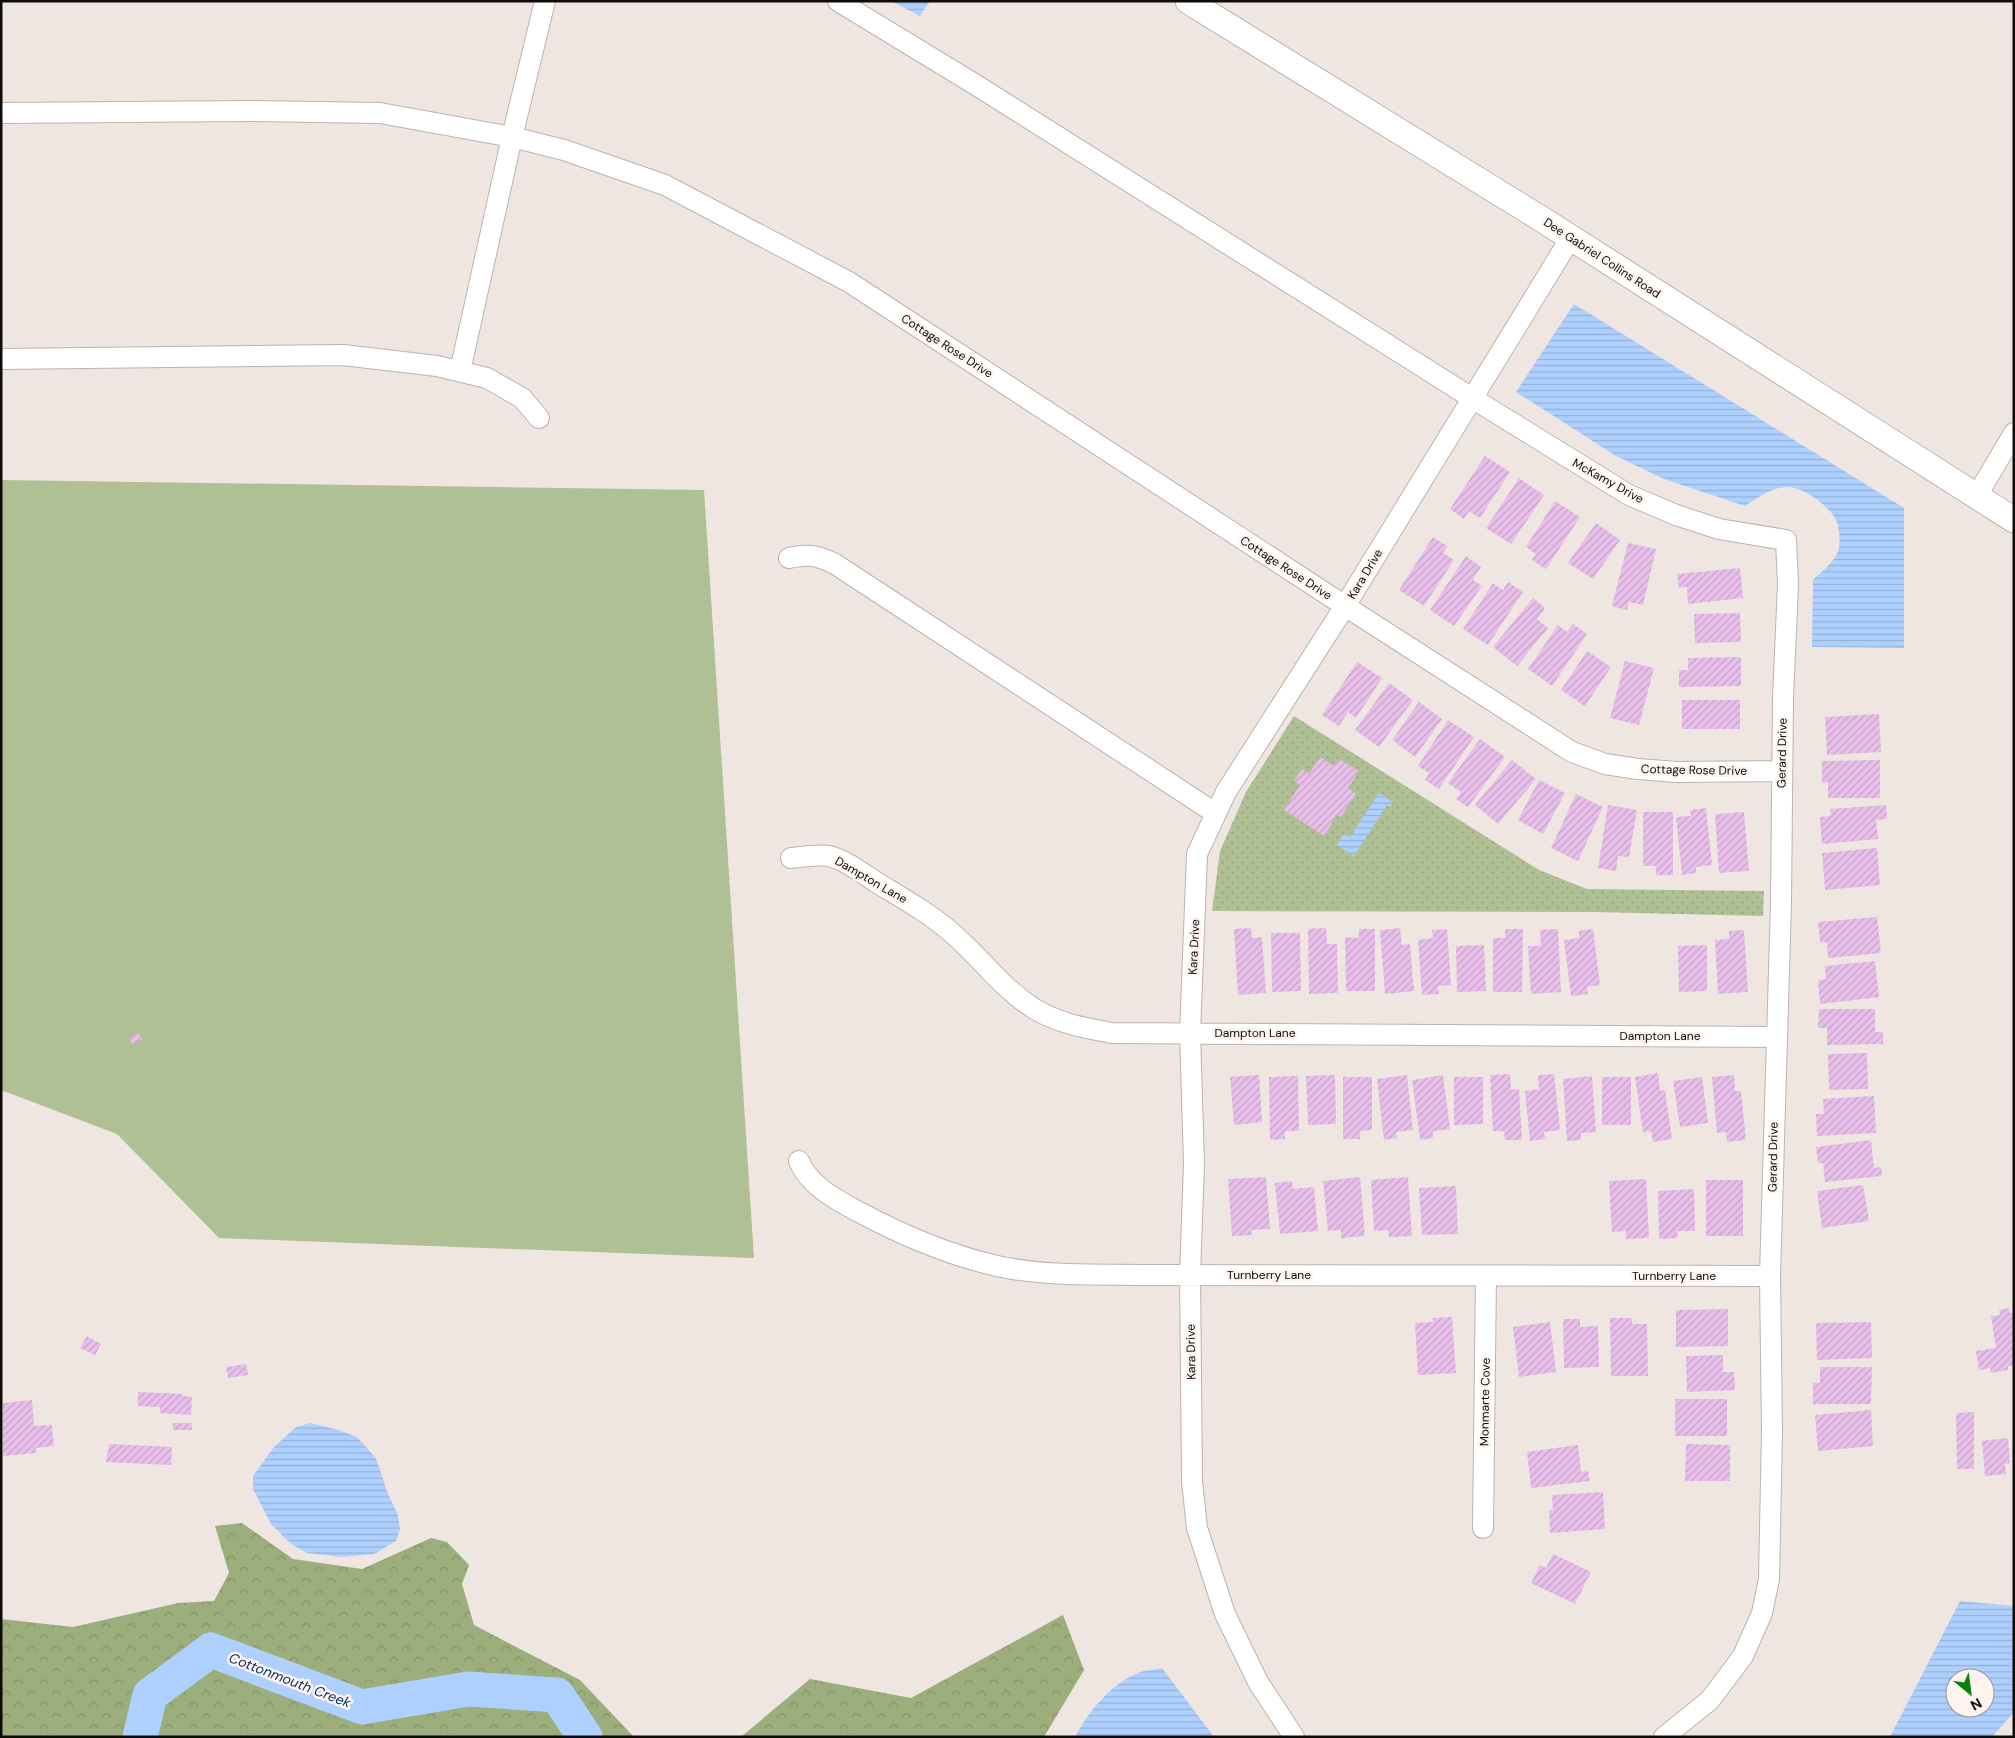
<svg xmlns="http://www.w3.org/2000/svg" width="2015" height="1738" viewBox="0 0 2015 1738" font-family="'DM Sans',sans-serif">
	<defs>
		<pattern id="forest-crowns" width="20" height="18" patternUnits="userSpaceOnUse" patternTransform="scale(1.25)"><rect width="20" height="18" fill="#9bae7b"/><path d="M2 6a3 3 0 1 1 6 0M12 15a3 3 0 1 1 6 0" fill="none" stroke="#849469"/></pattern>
		<pattern id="park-dots" width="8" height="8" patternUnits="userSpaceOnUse" patternTransform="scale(1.25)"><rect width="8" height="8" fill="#afc094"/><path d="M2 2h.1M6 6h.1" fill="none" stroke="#95a47e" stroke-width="1.8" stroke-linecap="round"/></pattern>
		<pattern id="water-rules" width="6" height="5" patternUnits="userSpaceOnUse" patternTransform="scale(1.25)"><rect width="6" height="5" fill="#aed0fe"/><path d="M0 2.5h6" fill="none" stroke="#94b1d8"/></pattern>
		<pattern id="building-hatch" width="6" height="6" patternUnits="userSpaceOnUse" patternTransform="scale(1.25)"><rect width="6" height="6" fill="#e8bfea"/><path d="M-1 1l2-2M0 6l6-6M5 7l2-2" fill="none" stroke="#c6a3c7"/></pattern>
	</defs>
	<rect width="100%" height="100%" fill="#efe6e2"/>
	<!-- grass -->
	<path fill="#afc094" d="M1,480L704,490L754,1258L219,1238L117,1134L1,1090Z"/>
	<!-- forest -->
	<path fill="url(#forest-crowns)" d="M242,1523L293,1559L362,1569L431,1538L447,1542L469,1565L462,1584L474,1625L580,1680L634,1737H1V1619L73,1627L178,1603L214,1601L229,1573L215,1526Z
		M1063,1615L1084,1670L1044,1737H741L810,1679L911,1698Z"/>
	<!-- park -->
	<path fill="url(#park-dots)" d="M1294,716L1539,870L1587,889L1764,891L1763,916L1594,912L1212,911L1220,851L1246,792Z"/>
	<!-- water -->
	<path fill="url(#water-rules)" fill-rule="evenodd" d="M891,1H930L920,16Z
		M1574,304L1904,508V648L1812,647L1813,580C1820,573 1833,563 1837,554C1841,545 1840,530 1836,520C1829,506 1806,489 1790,487C1773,486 1759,497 1745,506L1664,479L1616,456L1516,392Z
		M1379,793L1393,802L1390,807L1387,805L1354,856L1337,845L1344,834L1350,837Z
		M310,1423L339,1430L357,1437L376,1458L388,1494L398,1515L400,1529L396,1541L374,1554L342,1557L307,1553L291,1544L271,1524L253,1489V1476L274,1447L296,1427Z
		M1960,1601L2014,1606V1712L1992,1737H1890ZM1955,1678H1985V1708H1955Z
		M1162,1668L1214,1737H1075C1088,1712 1112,1683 1138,1673C1145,1670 1154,1670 1162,1668Z"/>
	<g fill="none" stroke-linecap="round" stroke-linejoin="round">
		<!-- river -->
		<path stroke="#aed0fe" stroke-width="35" d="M140,1737L150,1695L211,1650L362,1707L468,1689L557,1695L585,1737"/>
	</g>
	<!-- building -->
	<path fill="url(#building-hatch)" d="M1485,456L1510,472L1480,518L1469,511L1464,519L1450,509Z
		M1519,478L1544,495L1511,544L1486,528Z
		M1555,501L1580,517L1546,569L1532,560L1536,554L1526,547Z
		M1596,523L1620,540L1593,579L1568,563Z
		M1433,537L1447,546L1443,553L1454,560L1424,606L1399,590Z
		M1628,543L1656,549L1643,605L1629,602L1627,610L1612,606Z
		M1466,556L1481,567L1473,580L1482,586L1454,626L1430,610Z
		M1740,568L1743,598L1688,604L1687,587L1679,588L1677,574Z
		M1508,582L1523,592L1488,645L1463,629L1493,583L1503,590Z
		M1533,598L1545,608L1537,619L1548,628L1517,666L1493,647Z
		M1740,613L1741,642L1695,643L1694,614Z
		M1573,624L1587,634L1552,686L1528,669L1558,625L1567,632Z
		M1587,651L1611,667L1585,706L1561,690Z
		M1741,657V686L1679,687V670H1688V658Z
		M1625,661L1654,668L1639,725L1610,718Z
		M1357,662L1382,678L1356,718L1348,712L1339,726L1322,715Z
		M1389,683L1413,700L1379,747L1355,730Z
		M1682,700H1740V729H1682Z
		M1419,702L1442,719L1415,757L1392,740Z
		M1879,714L1881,752L1827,755L1825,717Z
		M1448,720L1474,737L1439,789L1425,780L1429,773L1418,766Z
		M1480,739L1505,757L1468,807L1456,799L1461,792L1448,783Z
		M1320,757L1334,766L1339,759L1359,771L1348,788L1356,794L1341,817L1337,815L1324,836L1284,810L1300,785L1294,781L1302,769L1309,774Z
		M1512,760L1536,779L1498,824L1475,805Z
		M1880,760V798H1828V782L1822,783V761Z
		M1539,780L1565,793L1543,834L1518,820Z
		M1576,794L1603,807L1578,861L1551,848Z
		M1608,805L1637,810L1629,857L1618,856L1616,871L1598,868Z
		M1886,805L1887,819L1876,820L1878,839L1822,844L1820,817L1831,816L1830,809Z
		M1706,808L1712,865L1696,867V873L1682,875L1676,817L1691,816L1690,810Z
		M1643,812H1673V875H1656V866H1643Z
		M1744,812L1749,871L1719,873L1715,814Z
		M1877,848L1880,885L1825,890L1822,853Z
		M1877,917L1881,953L1828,958L1827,942L1820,943L1818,922Z
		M1251,928L1252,938L1262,937L1266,993L1238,995L1234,929Z
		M1326,928L1327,944H1337L1338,993L1309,994L1308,929Z
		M1400,928L1402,945L1410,944L1414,991L1385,994L1380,930Z
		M1359,929H1375V991H1346L1345,937L1359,938Z
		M1447,929L1451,985L1438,986L1439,994L1422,995L1418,940L1433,938L1432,930Z
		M1505,929H1523L1522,992H1493V938H1505Z
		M1558,929L1561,992L1531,994L1528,946H1541L1540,930Z
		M1593,929L1600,985L1587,987L1588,994L1571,996L1564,940L1579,938V931Z
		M1744,930L1748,992L1718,994L1715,940L1729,939V931Z
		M1271,933H1300L1301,991L1272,992Z
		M1484,945L1486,991L1457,992L1456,946Z
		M1707,945V991L1679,992L1678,946Z
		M1875,961L1879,997L1820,1004L1818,980L1826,979L1825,966Z
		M1819,1009H1875V1032H1883V1044L1827,1045V1028H1818Z
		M139,1033L142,1039L132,1044L129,1038Z
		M1867,1053L1868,1089L1829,1090L1828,1054Z
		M1658,1073L1660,1091L1665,1090L1672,1139L1653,1142L1651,1131L1643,1132L1635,1077Z
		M1510,1074L1511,1090L1519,1089L1522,1140H1505L1504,1131H1493L1490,1075Z
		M1554,1074L1560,1130L1544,1132L1545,1139L1530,1141L1525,1091L1539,1089L1538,1075Z
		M1259,1075L1262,1122L1234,1125L1230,1077Z
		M1335,1075L1336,1124L1308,1125L1306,1076Z
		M1407,1075L1413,1130L1396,1132L1397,1138L1384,1140L1377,1079Z
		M1443,1075L1450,1129L1433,1131V1138L1420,1140L1412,1080Z
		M1734,1075L1735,1091H1741L1746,1140L1727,1142L1726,1132L1717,1133L1712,1077Z
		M1298,1076L1299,1131H1285V1139L1270,1140L1269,1077Z
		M1592,1076L1596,1132L1581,1133V1140L1567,1141L1563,1079Z
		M1343,1077H1372V1130L1360,1131V1139H1343Z
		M1454,1077H1483V1124L1454,1125Z
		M1602,1077H1631V1125H1602Z
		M1702,1077L1708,1123L1680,1127L1673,1081Z
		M1874,1096L1876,1133L1817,1136L1816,1114H1824L1823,1099Z
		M1871,1140L1874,1168L1881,1167L1882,1176L1825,1182L1823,1163H1818L1816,1147Z
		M1266,1177L1270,1229L1251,1230L1252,1235L1232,1236L1228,1179Z
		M1360,1177L1365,1236L1341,1238V1230L1328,1231L1323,1181Z
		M1408,1177L1412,1236L1389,1237L1388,1230L1374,1231L1371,1180Z
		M1646,1179L1649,1238L1626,1239V1231L1612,1232L1609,1181Z
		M1706,1180H1743V1236H1706Z
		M1292,1181L1293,1189L1314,1187L1318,1231L1280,1234L1275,1183Z
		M1863,1185L1869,1221L1822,1228L1817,1191Z
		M1456,1186L1458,1234L1422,1235L1419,1188Z
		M1694,1189L1695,1231H1677L1678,1238L1659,1239L1658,1191Z
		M2009,1308L2010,1313L2014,1312V1365L2008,1366V1370L1991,1373L1990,1368L1979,1370L1976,1351L1996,1348L1991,1316L2000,1315L1999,1310Z
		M1728,1309V1346L1676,1347V1310Z
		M1452,1317L1456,1373L1418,1375L1415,1323L1433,1322V1318Z
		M1610,1318H1632V1324H1647L1648,1376H1611Z
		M1563,1319H1580V1327L1598,1326L1599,1367L1564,1368Z
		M1550,1322L1556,1372L1519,1377L1513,1327Z
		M1871,1322L1872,1358L1817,1360L1816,1323Z
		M87,1336L101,1344L95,1355L80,1348Z
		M1723,1355V1372H1734L1735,1390L1687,1392L1686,1356Z
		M246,1364L248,1375L228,1378L226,1367Z
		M1820,1367H1872L1871,1404H1813V1383H1820Z
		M138,1392L183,1394L182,1396L192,1397L191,1415L160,1413V1407L138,1406Z
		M1675,1399H1727V1436H1675Z
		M32,1400L34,1426L52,1425L54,1446L36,1448V1453L3,1456V1403Z
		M1871,1410L1873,1446L1818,1451L1815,1415Z
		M1974,1412V1469H1957L1956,1413Z
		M173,1423H192V1430H173Z
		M2008,1438L2010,1463L2005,1464L2006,1474L1985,1476L1982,1441Z
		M109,1444L172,1447L171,1465L106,1462Z
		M1686,1444L1730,1445V1481H1685Z
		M1578,1445L1581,1472L1588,1471L1590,1481L1531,1488L1527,1452Z
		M1603,1492L1605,1529L1550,1533L1549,1510H1553L1552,1495Z
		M1553,1554L1591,1572L1575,1604L1531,1583L1540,1565L1546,1568Z"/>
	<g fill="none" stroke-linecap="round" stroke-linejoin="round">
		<defs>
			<path id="minor" d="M838,1L976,85L1472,398L1629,495L1676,515L1719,529L1786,540L1788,584L1783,698L1781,903L1770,1276L1772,1431L1769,1579L1762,1613L1743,1656L1710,1700L1664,1737
				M1,113L248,111L380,113L512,137L564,150L665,185L849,282L1345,606L1572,752L1605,764L1638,769L1677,772L1782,771
				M1,359L343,355L437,366L487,378L522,398L539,418
				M460,371L512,137L545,1
				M1976,497L2014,433
				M789,558C809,554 817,555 835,564L1215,813
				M791,858C803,857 818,854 829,856C846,860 862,873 876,882C902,898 929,913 952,933C980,957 1001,987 1033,1008C1057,1023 1084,1028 1112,1033L1776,1037
				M799,1161C809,1186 837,1200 859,1212C902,1235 949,1255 997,1266C1047,1277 1101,1274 1152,1275L1770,1276
				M1483,1528L1486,1276
				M1294,1737L1258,1682L1225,1614L1197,1528L1192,1481L1190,1275L1194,1164L1190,1033L1197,854L1226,792L1345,606L1570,239"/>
			<path id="tertiary" d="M1188,1L1543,220L2014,520"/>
		</defs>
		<!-- minor casing -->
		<use href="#minor" stroke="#bcb3b0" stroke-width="22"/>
		<!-- tertiary casing -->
		<use href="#tertiary" stroke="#bcb3b0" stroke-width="27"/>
		<!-- minor -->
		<use href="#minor" stroke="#fff" stroke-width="20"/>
		<!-- tertiary -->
		<use href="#tertiary" stroke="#fff" stroke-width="25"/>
	</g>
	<g text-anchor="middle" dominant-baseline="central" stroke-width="5" stroke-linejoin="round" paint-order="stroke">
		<!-- street labels -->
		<g font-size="12" fill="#0e0b0a" stroke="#fdf3ef">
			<text transform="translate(1602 258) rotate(33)">Dee Gabriel Collins Road</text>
			<text transform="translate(947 346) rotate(33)">Cottage Rose Drive</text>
			<text transform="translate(1608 481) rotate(29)">McKamy Drive</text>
			<text transform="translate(1286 568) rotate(33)">Cottage Rose Drive</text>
			<text transform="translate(1365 574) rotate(-59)">Kara Drive</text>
			<text transform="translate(1782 753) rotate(-89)">Gerard Drive</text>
			<text transform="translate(1694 770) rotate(1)">Cottage Rose Drive</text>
			<text transform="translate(871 880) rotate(30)">Dampton Lane</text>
			<text transform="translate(1194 947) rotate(-87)">Kara Drive</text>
			<text x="1255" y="1033">Dampton Lane</text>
			<text x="1660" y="1036">Dampton Lane</text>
			<text transform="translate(1773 1157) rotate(-89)">Gerard Drive</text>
			<text x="1269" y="1275">Turnberry Lane</text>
			<text x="1674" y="1276">Turnberry Lane</text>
			<text transform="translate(1191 1352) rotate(-91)">Kara Drive</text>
			<text transform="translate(1485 1402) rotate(-89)">Monmarte Cove</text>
		</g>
		<!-- water labels -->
		<g font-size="14" font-style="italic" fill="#053267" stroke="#fdf3ef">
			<text transform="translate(290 1680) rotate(21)">Cottonmouth Creek</text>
		</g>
	</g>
	<!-- border -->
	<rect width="2015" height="1738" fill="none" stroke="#0e0b0a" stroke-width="5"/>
	<!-- north arrow -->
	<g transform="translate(1970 1693) rotate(151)"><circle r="24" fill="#fdf3ef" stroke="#9d9693"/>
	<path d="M0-4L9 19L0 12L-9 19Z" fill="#00860b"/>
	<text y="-8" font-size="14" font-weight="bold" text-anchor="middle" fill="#0e0b0a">N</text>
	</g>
</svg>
